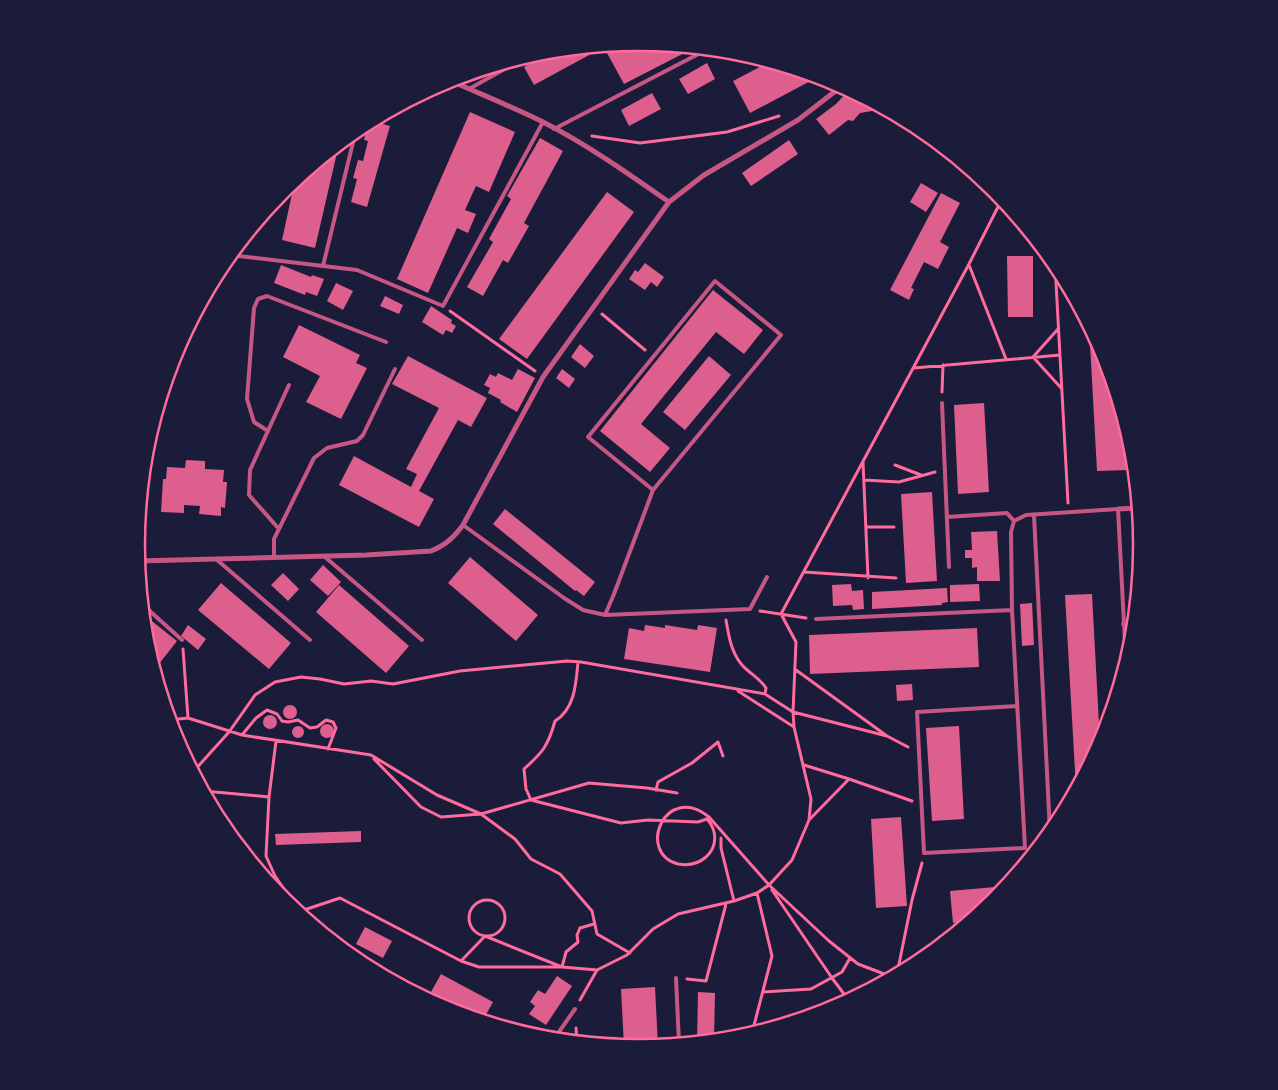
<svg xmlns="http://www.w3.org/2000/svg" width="1278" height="1090" viewBox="0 0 1278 1090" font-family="Roboto,sans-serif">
	<rect width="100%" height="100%" fill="#1b1b3a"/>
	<!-- building -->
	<path fill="#dd5f8e" d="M639,43L652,44L694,48L624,84L607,53L624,44Z
		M601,46L602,48L534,85L524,67L554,51Z
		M769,62L818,77L750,113L733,81Z
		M707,63L715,79L688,94L679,79Z
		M849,90L874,103L872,111L860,113L853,121L848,120L829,135L816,119L836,104Z
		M652,93L661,109L629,126L621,110Z
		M470,112L515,132L489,192L476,186L465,210L476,214L468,233L457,228L428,293L397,279Z
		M372,121L390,126L367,207L351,202L357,179L353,178L358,160L363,161L368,141L364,140L368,123Z
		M540,138L563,151L524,223L529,226L508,263L503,260L483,296L467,287L493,242L489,239L511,199L507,196Z
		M789,140L798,154L751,186L742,173Z
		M339,144L315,248L282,240L295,180Z
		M921,183L938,193L926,212L910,202Z
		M607,192L634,212L527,359L499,339Z
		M941,193L960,203L940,242L949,247L938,269L924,262L911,288L914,289L909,300L890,290Z
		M1007,256H1033V317H1008Z
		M645,263L664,277L657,287L651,282L645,290L629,279L635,270L638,272Z
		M281,265L311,277L312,275L324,279L317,296L306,292L305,295L274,283Z
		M336,283L353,291L343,310L327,301Z
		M713,290L763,330L744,354L716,332L641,424L670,448L650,472L600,431Z
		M385,296L403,305L399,314L380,306Z
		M431,306L452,320L451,323L456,326L452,333L446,330L443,335L422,322Z
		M299,325L360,355L356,363L367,368L341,419L306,402L320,376L283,357Z
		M1089,326L1103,353L1128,434L1130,470L1097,471Z
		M580,344L594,356L585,368L571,357Z
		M408,356L487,398L471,427L458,420L419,491L434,499L419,527L339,485L354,456L411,487L417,474L406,469L439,408L392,384Z
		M709,356L731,375L685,430L663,412Z
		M518,369L535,378L517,412L500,402L501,400L488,393L490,388L484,385L490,374L496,377L498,373L512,380Z
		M562,369L575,379L569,388L556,378Z
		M984,403L989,492L958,494L954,405Z
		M186,460L205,461V469L224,470L223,482H227L225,508L221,507V516L199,514L200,506L184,505V513L161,512L163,479H166L167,467L185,468Z
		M932,492L937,581L906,583L901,494Z
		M505,509L595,582L584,596L576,590L575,591L493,524Z
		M997,531L1000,581H977V567L972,568V558H965V550H972L971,532Z
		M470,557L538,615L516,641L448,583Z
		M323,565L341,582L328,596L310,580Z
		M283,573L299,589L288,601L271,585Z
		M221,583L291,643L269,669L198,610Z
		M851,584L852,591L863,590L864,609L853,610L852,605L833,606L832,585Z
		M979,584L980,601L950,602V585Z
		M339,585L409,646L386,673L316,612Z
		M947,588L948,602L942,603V605L872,609V592Z
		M1092,594L1100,743L1076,789L1065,595Z
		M1032,603L1034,645L1022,646L1020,604Z
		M143,614L177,641L155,669L146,643Z
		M188,625L206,639L198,650L181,636Z
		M645,625L665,628V625L697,630L698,625L717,628L710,672L624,659L629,628L644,631Z
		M977,628L979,667L810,674L809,635Z
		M912,684L913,700L897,701L896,685Z
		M283 712a7 7 0 1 1 14 0a7 7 0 1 1-14 0Z
		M263 722a7 7 0 1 1 14 0a7 7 0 1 1-14 0Z
		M320 731a7 7 0 1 1 14 0a7 7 0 1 1-14 0Z
		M292 732a6 6 0 1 1 12 0a6 6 0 1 1-12 0Z
		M959,726L964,819L932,821L926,728Z
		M901,817L907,906L876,908L871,819Z
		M361,831V842L276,845L275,834Z
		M1006,886L994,901L968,922L953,923L950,891Z
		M365,927L392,941L383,958L356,944Z
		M441,974L493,1002L483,1020L431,992Z
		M557,976L572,986L546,1025L529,1014L535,1006L530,1002L538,990L545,994Z
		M655,987L658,1046L639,1047L624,1046L621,989Z
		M698,992L715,993L714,1040L697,1042Z"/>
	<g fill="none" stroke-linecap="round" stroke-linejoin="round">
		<!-- path -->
		<path stroke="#ff6b9d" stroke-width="3" d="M592,136L640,143L727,132L779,116
			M1055,264L1068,503
			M969,265L1006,359
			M450,311L535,371
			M602,314L645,350
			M1058,329L1033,357L1062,389
			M914,368L1060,355
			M942,392L943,365
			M863,462L868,578
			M895,465L921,475
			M864,480L899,482L935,472
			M866,527H894
			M804,572L896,578
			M760,611L806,618
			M726,620C729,638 732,657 746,669C754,676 761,680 766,688L765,694
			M183,649L188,718
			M796,670L887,736L908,747
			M738,691L794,727
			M169,720L188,718L242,735L371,755L437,795L481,814L515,839L531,859L560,874L592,911L597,934L630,953
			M242,735L256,718L267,710L277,714L282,721L288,722L298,720L310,728L317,727L326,720L333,722L336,728L328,749
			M276,741L269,797L266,856L275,876L300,912
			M374,759L421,807L441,817L481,814L589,783L647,788L677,793
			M804,765L849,779
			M193,772L229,732L255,695L275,682L301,677L320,679L344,684L371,681L393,684L460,671L567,661L581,662L765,694L793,712L887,736
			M656,790L658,782L692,763L718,742L723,756
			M204,791L269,797
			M531,800L621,823L648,820L698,822L707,819
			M531,800L526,789L524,769C543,752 548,746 555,721C575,709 576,683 578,662
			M707,819C717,830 718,846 706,857C698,864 689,866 678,864C636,853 665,782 709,817L769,885L829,941L858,964L887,975L894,976
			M809,820L849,779L912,801
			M721,838V848L734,901
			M772,890L832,978L847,998L850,999
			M469 918a18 18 0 1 1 36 0a18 18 0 1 1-36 0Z
			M298,912L340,898L461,961L479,967H562L597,970L627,955L653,929L678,914L734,901L757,893L769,885L792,860L809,820L811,799L794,727L793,712L796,642L781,614L969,264L1002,199
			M461,961L485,936L562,967L566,952L578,942L577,935L580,928L594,924
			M897,974L912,900L922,863
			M687,979L706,981L726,904
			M763,992L811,989L842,972L850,958
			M580,1000L597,970
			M576,1028L577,1041
			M752,1033L772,956L757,893"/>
		<!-- service -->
		<path stroke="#c65784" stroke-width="4" d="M469,89L526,57
			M554,129L708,49
			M230,255L357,270L443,306L543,122
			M323,266L356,130
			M942,403L949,567
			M268,431L254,422L247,399L254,308L258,299L267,296L386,342
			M1034,515L1050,832
			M947,517L1007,513L1014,521
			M463,525L564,598L583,610L605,615L750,609L767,577
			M279,529L249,495L250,470L289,385
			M274,557V539L314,458L327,448L357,441L363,435L395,369
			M325,557L422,640
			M216,559L310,640
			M142,604L182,640
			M605,615L614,594L653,490L781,335L715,281L588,437L653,490
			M816,619L1012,610
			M1123,624L1134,623
			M1017,706L917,712L924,853L1025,848L1012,610L1011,532L1014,521L1026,515L1118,509L1126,662
			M676,978L679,1044
			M554,1039L575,1009"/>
		<!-- minor -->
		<path stroke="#c65784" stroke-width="5" d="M449,80C480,94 513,107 543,122C588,145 629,174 669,202
			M1118,509L1138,508
			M138,561L366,555L431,551C446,545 454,537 463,525L543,377L669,202L704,175L798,120L842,86"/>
	</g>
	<!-- crop -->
	<path d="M0 0H1278V1090H0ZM145 545a494 494 0 1 1 988 0a494 494 0 1 1-988 0Z" fill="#1b1b3a" fill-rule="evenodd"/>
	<path fill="none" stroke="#ff6b9d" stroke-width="2.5" d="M145 545a494 494 0 1 1 988 0a494 494 0 1 1-988 0Z"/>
</svg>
